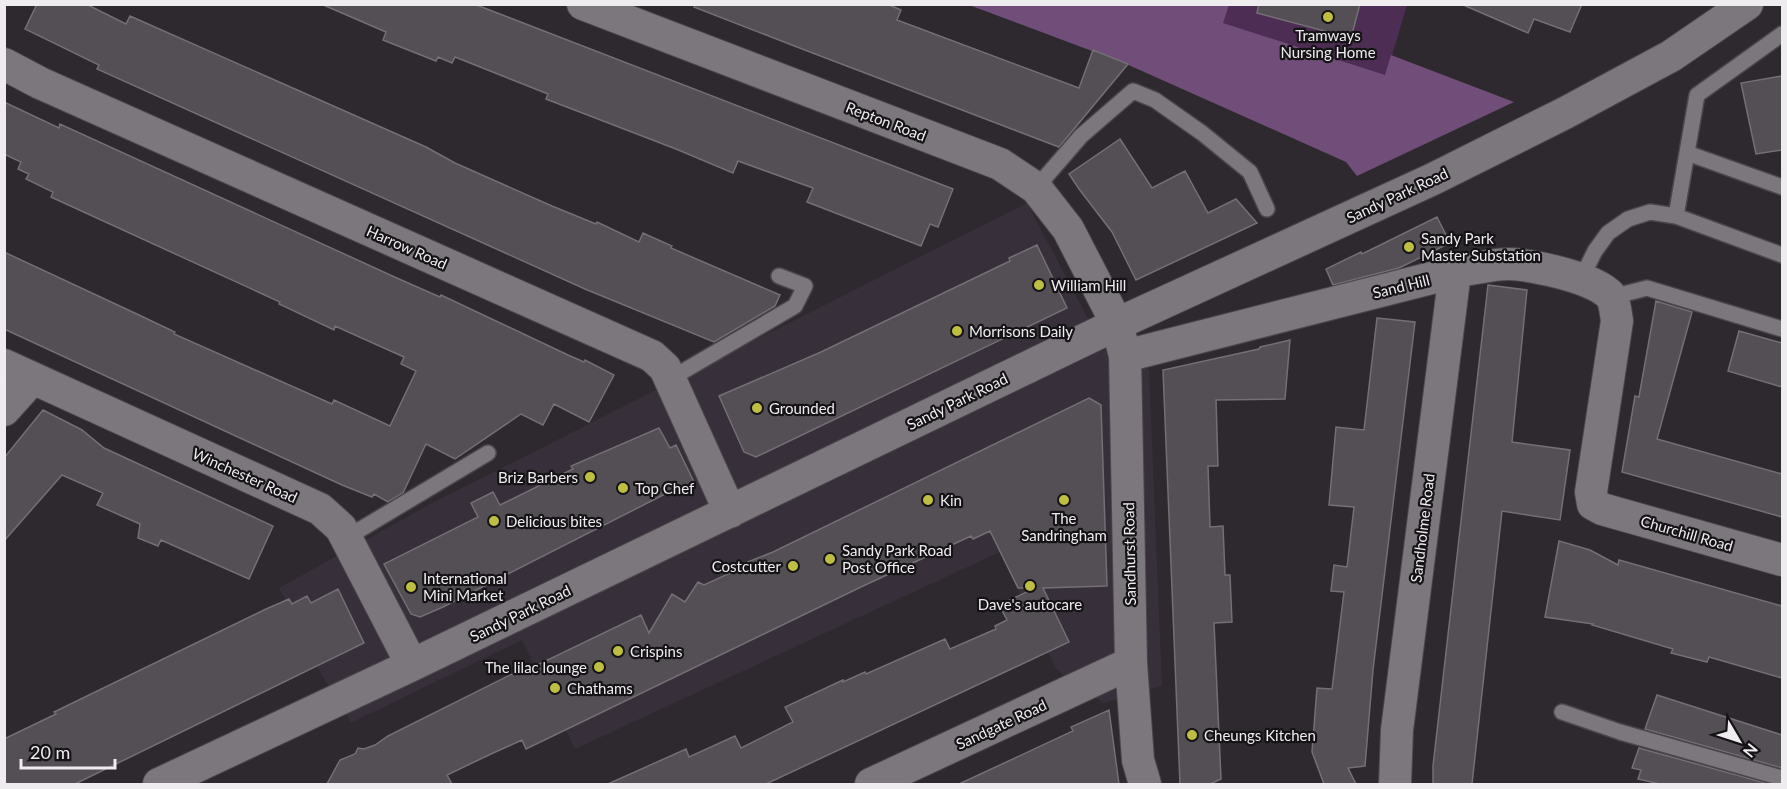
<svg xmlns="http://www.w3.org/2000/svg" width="1787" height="789" viewBox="0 0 1787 789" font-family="Lato,sans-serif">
	<rect width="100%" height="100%" fill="#2d292e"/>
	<!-- built -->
	<path fill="#372f39" d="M1027,203L1101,343L1149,369L1162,686L1103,703L1056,669L1000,552L575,749L522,640L351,723L320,672L279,588L434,502Z"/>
	<!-- green -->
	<path fill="#4d2d54" d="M1229,5H1407L1386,76L1222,23Z"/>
	<!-- forest -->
	<path fill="#714e79" d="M969,5H1229L1223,23L1385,75L1391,55L1514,102L1357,176L1346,162L1124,63Z"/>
	<!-- building -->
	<path fill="#534f54" stroke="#736f75" stroke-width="1.5" d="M37,4H86L126,24L130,16L426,147L455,163L552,206L596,224L597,222L639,242L643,233L672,246L671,248L780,295L775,306L714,342L585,289L97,69L99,65L25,29Z
		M321,4H474L953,189L938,227L930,224L921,246L807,202L813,188L738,161L733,173L676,149L546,99L548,94L455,57L452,63L438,57L436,61L383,40L386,32Z
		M695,4H887L901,10L897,20L1079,88L1093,50L1128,64L1059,147L797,47L694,7Z
		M1259,4H1360L1351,38L1257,13Z
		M1461,4H1582L1570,32L1534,19L1528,33Z
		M1782,76V150L1756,154L1741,83Z
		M4,102L59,128L60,124L399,279L440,297L441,295L568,355L584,362L585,360L614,375L589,422L554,404L543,425L521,414L455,459L426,444L403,493L388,502L374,494L372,497L342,485L4,329V252L139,315L175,332L174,334L332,404L334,400L390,426L416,371L401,364L404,357L335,326L334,330L279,304L280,302L51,197L53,192L26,179L29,174L18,169L21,162L4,154Z
		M1120,139L1152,188L1185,171L1208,213L1236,199L1257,223L1136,280L1112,232L1079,189L1069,174Z
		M1437,217L1450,243L1399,268L1333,285L1326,269L1361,252L1362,254Z
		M1037,245L1067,308L756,457L744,452L719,396L821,352L1010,261L1009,258Z
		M1488,285L1527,290L1512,442L1570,450L1560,520L1502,511L1472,784H1433V766Z
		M1656,301L1692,312L1657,439L1782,474V517L1622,472L1635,396L1639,397Z
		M1377,318L1415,322L1373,670L1365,766L1348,768L1356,784H1324L1312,752L1317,688L1332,689L1344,592L1331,591L1334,565L1347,567L1354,507L1329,505L1336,427L1364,430Z
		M1739,331L1782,343V387L1728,371Z
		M1290,340L1285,399L1216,400L1218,466H1208L1210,527L1223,526L1225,575H1230L1232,622L1214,623L1221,779L1210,784H1180L1163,370L1259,349L1260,347Z
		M1089,398L1101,405L1107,586L1043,588L1069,642L766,784H608L686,749L689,757L735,736L741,748L793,722L785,707L843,680V682L865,672L866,674L945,639L950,649L996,629L995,626L1007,620L999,605L1035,588H1018L990,531L973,539L971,536L863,586L526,749L522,740L491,754L447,775L452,784H327L340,760L355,754L358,748L364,749L375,745L388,736L528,666L529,669L641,615L649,633L672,594L685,602L698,582L704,585L739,569L740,565L773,552Z
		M43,410L82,430L104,448L273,526L249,579L161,540L158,546L138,538L140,524L97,505L103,493L62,475L4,541V458Z
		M659,428L670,448L676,445L695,484L669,492L443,607L420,617L411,614L384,564L478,517L471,503L493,492L500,505L573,469L571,466Z
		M1559,541L1590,550L1618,565L1619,560L1782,606V678L1709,657L1707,662L1671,653L1673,649L1592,625L1593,624L1545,617Z
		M338,589L364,643L75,784H4V739L56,714L54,712L266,609L289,599L292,604L307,596L311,603Z
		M1657,695L1782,735V768L1645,729Z
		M1109,710L1119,784H959L1073,731L1071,727Z
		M1639,748L1769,784H1660L1638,779L1641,770L1632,768Z"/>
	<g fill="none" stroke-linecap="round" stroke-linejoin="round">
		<defs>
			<path id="service" d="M1687,153L1782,187
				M1036,188L1081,136L1133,91L1155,100L1202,133L1250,172L1267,209
				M1676,216L1697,95L1782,34
				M1581,279L1595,251L1608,233L1628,219L1650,212L1676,216L1782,255
				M1612,297L1647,288L1782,329
				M670,379L795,306L805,286L779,276
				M346,538L488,453
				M1562,712L1620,732L1782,778"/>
			<path id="minor" d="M583,4L1000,164L1036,188L1068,229L1117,324L1125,356L1131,663L1138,760L1145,784
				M4,64L40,83L652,356L665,368L730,512
				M1125,356L1463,270C1478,268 1494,264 1509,264C1530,264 1602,279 1612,298C1615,304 1616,314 1617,321L1591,492L1593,504L1602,509L1782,560
				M4,365L320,509L341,528L412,665
				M4,410L32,379
				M159,784L412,665L1117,324L1433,179L1565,113L1671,56L1747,4
				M871,784L1131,663
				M1395,784L1397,730L1455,272"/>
		</defs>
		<!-- service casing -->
		<use href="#service" stroke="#4a464a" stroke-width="18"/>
		<!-- minor casing -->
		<use href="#minor" stroke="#4a464a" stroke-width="34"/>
		<!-- service -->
		<use href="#service" stroke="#7c777d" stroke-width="15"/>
		<!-- minor -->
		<use href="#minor" stroke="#7c777d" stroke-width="32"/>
	</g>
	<!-- markers -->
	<g fill="#bebf42" stroke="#151315" stroke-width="2">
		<circle cx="1328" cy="17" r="6"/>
		<circle cx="1409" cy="247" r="6"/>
		<circle cx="1039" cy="285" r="6"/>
		<circle cx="957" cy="331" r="6"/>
		<circle cx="757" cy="408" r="6"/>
		<circle cx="590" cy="477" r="6"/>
		<circle cx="623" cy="488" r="6"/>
		<circle cx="928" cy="500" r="6"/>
		<circle cx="1064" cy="500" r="6"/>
		<circle cx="494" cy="521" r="6"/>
		<circle cx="830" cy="559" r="6"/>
		<circle cx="793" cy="566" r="6"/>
		<circle cx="1030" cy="586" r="6"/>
		<circle cx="411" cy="587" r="6"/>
		<circle cx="618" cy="651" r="6"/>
		<circle cx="599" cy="667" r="6"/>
		<circle cx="555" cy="688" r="6"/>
		<circle cx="1192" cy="735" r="6"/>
	</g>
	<g text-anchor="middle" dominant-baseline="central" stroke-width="4.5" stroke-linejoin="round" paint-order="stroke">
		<!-- poi labels -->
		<g font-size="15" fill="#efecf0" stroke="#151315" text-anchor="start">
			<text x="1328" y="35" text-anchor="middle">Tramways<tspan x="1328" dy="17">Nursing Home</tspan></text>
			<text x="1421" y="238">Sandy Park<tspan x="1421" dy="17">Master Substation</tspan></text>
			<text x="1051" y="285">William Hill</text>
			<text x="969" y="331">Morrisons Daily</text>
			<text x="769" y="408">Grounded</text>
			<text x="578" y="477" text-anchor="end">Briz Barbers</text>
			<text x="635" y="488">Top Chef</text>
			<text x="940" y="500">Kin</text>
			<text x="1064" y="518" text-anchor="middle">The<tspan x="1064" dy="17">Sandringham</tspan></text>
			<text x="506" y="521">Delicious bites</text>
			<text x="842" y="550">Sandy Park Road<tspan x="842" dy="17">Post Office</tspan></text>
			<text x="781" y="566" text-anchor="end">Costcutter</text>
			<text x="423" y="578">International<tspan x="423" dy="17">Mini Market</tspan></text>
			<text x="1030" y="604" text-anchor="middle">Dave's autocare</text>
			<text x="630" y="651">Crispins</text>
			<text x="587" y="667" text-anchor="end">The lilac lounge</text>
			<text x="567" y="688">Chathams</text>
			<text x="1204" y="735">Cheungs Kitchen</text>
		</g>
		<!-- street labels -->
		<g font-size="15" fill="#efecf0" stroke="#151315">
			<text transform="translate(886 121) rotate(21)">Repton Road</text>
			<text transform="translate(1397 195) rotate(-25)">Sandy Park Road</text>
			<text transform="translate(407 247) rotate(24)">Harrow Road</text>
			<text transform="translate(1401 286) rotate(-14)">Sand Hill</text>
			<text transform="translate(957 401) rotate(-26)">Sandy Park Road</text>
			<text transform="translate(245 475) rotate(24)">Winchester Road</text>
			<text transform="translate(1422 528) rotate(-83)">Sandholme Road</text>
			<text transform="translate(1687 533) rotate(16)">Churchill Road</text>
			<text transform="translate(1129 554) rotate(-91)">Sandhurst Road</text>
			<text transform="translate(520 613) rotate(-26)">Sandy Park Road</text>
			<text transform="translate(1001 724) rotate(-25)">Sandgate Road</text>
		</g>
	</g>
	<!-- border -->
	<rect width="1787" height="789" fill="none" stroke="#efecf0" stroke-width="12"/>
	<!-- north arrow -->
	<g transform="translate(1739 741) rotate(129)" stroke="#151315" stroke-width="4.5" paint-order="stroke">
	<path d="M0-4.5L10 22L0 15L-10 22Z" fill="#efecf0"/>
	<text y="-9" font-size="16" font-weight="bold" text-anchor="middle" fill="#efecf0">N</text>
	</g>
	<!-- scale -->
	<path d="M21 759v9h94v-9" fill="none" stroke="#efecf0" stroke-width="3"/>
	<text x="30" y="759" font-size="18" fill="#efecf0" stroke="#151315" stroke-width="4.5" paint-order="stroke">20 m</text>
</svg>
